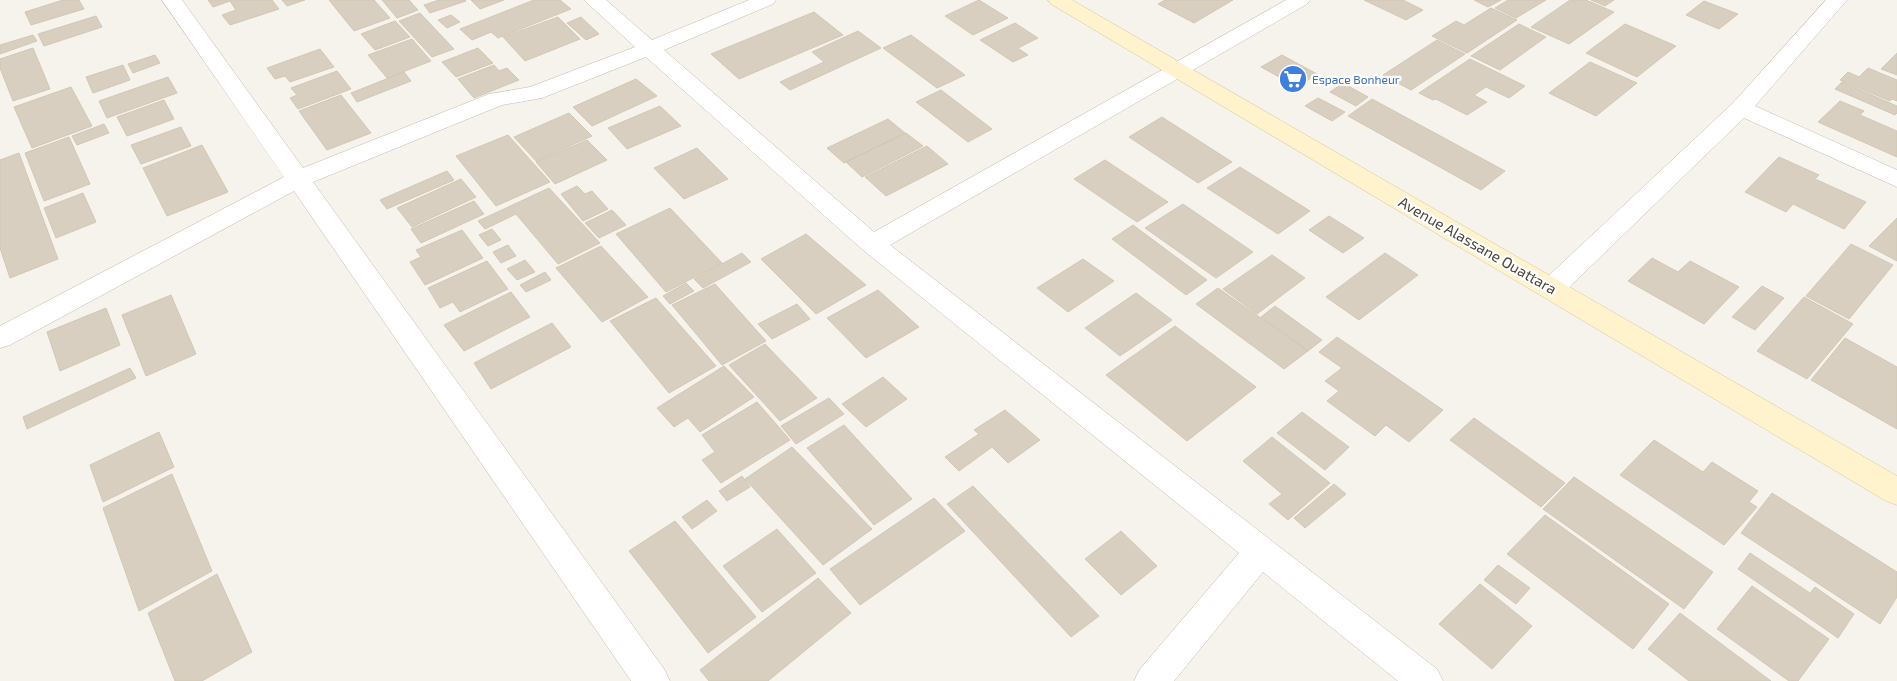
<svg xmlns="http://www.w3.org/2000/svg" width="1897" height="681" viewBox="0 0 1897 681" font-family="'Exo 2',sans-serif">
	<rect width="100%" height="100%" fill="#f6f3ec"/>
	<!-- building -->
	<path fill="#d8cfc1" stroke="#d3c7b4" d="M63,0H79L84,9L31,25L25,12Z
		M208,0H272L279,9L230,25L222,15L236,10L230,1L213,7Z
		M282,0H305L287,6Z
		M329,0H374L390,18L354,31Z
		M382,0H409L418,10L397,18Z
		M439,0H465L466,1L430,13L424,5Z
		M471,0H504L480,9Z
		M534,0H560L571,9L498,38L491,32L472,40L460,29Z
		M979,0L1008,18L973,35L945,16Z
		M1165,0H1233L1194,23L1158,4Z
		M1364,0H1403L1423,10L1406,20Z
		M1474,0H1501L1488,7Z
		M1508,0H1546L1516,18L1495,8Z
		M1570,0H1586L1614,12L1569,44L1531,27Z
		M1591,0H1614L1605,6Z
		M1704,1L1738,14L1719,29L1686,15Z
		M1491,8L1517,20L1467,53L1432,36L1456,21L1464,25Z
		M814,12L843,35L739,79L711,54Z
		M420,13L454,49L432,57L399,21Z
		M451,15L460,22L447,28L438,20Z
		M96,16L102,27L44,46L38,34Z
		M558,17L580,39L525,61L503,37Z
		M581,17L599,34L586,40L567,23Z
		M395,21L410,37L375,50L361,34Z
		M1015,23L1038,38L1018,48L1028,55L1013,62L980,40Z
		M1519,24L1546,37L1500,70L1471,56Z
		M1625,24L1676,46L1637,77L1586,53Z
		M858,31L881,48L790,90L780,82L824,62L812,52Z
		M33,35L37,41L0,54V45Z
		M911,35L965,75L937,88L883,48Z
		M412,39L431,61L387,78L368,55Z
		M1437,40L1465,54L1411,90L1383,75Z
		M33,48L50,89L13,101L0,68V59Z
		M478,48L493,63L456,77L442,62Z
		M320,49L334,67L290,82L285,76L275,79L267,68Z
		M1897,53V75L1881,69Z
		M155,55L160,63L133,73L128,64Z
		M1282,55L1317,74L1297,87L1261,67Z
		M1470,59L1525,86L1509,98L1486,87L1474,95L1487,102L1467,115L1436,99L1433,100L1419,93Z
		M1590,62L1637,83L1596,116L1549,93Z
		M123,65L130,80L93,93L86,77Z
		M494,65L499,71L507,68L519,80L474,98L458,79Z
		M1868,68L1897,80V101L1892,99L1890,101L1840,80L1848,72L1859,77Z
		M337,71L351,89L298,109L290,98L297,95L291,88Z
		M404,72L411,81L357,102L351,93Z
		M168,77L177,93L107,118L99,101Z
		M636,79L657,96L592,126L573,107Z
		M1842,82L1897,106V113L1895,115L1835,89Z
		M1343,83L1368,97L1356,106L1330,92Z
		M71,87L92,126L32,148L14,107Z
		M941,90L992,129L968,142L916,102Z
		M341,95L371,133L327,150L299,111Z
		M1318,98L1345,112L1332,121L1305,106Z
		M1372,99L1505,171L1481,190L1348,116Z
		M164,100L174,119L127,136L117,117Z
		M1840,101L1864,111L1860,115L1897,131V157L1818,122Z
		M660,106L681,126L627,149L608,128Z
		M569,113L592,136L536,161L514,137Z
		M1162,117L1232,162L1198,183L1129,137Z
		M888,119L905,133L844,163L827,148Z
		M104,124L109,133L77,145L72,136Z
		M181,127L191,146L141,164L131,145Z
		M906,133L923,146L862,177L846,162Z
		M508,135L550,182L496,206L456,156Z
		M69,137L90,184L44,201L25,153Z
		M587,140L607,160L555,184L536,162Z
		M202,145L228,192L167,216L143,168Z
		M927,146L948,164L886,196L865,177Z
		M697,148L728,179L684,199L654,168Z
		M19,153L58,259L10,278L0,248V160Z
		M1779,157L1819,175L1815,179L1866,202L1844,229L1793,204L1786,212L1745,192Z
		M1105,160L1168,202L1137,222L1074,179Z
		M1240,167L1310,211L1278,234L1207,188Z
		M447,171L454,180L387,209L380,200Z
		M461,179L476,197L412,227L397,208Z
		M577,186L585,194L592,191L608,209L583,221L561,194Z
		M549,188L600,243L558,264L516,214L485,229L478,221Z
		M83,193L96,222L56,238L44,208Z
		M474,201L484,214L421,243L411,229Z
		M1183,204L1253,252L1216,278L1145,228Z
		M670,208L722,263L666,292L616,234Z
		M612,210L626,225L599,238L585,223Z
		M1329,216L1364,238L1343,253L1309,230Z
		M1897,218V261L1869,246Z
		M1133,225L1207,280L1186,295L1112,239Z
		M492,229L501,240L488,246L479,235Z
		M462,230L483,258L425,285L410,262L421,257L416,250Z
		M806,234L866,285L816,314L761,259Z
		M1851,244L1893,265L1849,319L1806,296Z
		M508,245L516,256L501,263L493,252Z
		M601,246L648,297L602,322L556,268Z
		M742,253L751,262L703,288L694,279Z
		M1385,253L1418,275L1359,320L1326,297Z
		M1272,255L1305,278L1257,314L1223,289Z
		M1652,258L1678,272L1690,261L1739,287L1704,324L1628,281Z
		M1083,259L1114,281L1068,312L1037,288Z
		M525,260L535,272L517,280L507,269Z
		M487,261L508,289L460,312L453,302L440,308L428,288Z
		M545,272L551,280L526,292L520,285Z
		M686,283L694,291L670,304L663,296Z
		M715,284L766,341L722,365L672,305Z
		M1762,286L1784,298L1755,330L1732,317Z
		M1218,288L1308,351L1284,369L1196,304Z
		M878,290L919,327L866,358L827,318Z
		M511,292L530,317L464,351L444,325Z
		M1136,293L1172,320L1120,356L1085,328Z
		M171,295L196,354L146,376L122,315Z
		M1804,297L1853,324L1807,379L1757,351Z
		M656,298L716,366L669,393L610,321Z
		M797,304L810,319L772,339L758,324Z
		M1275,306L1322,340L1308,351L1261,317Z
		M106,308L120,345L60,371L47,332Z
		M552,323L571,347L491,389L474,363Z
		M1175,326L1256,387L1187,441L1106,375Z
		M1337,337L1443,410L1409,442L1386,425L1375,436L1327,401L1339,391L1325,381L1342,368L1319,352Z
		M1845,338L1897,367V429L1811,380Z
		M765,344L817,398L780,421L729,365Z
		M724,366L754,397L700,432L688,418L674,427L657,408Z
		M130,368L136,378L27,429L23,417Z
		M883,377L907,399L866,427L842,404Z
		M829,398L844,414L796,444L781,426Z
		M757,402L790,440L721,483L702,460L715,452L702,435Z
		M1005,410L1040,440L1008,463L992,447L959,471L945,457L979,434L974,430Z
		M1302,412L1349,447L1325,470L1277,433Z
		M1474,418L1565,483L1541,507L1450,440Z
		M844,425L912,499L874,525L807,448Z
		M159,432L174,467L103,502L90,465Z
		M1272,437L1330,483L1288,520L1269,504L1282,494L1243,461Z
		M1654,440L1703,472L1712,462L1758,491L1749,502L1757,507L1724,545L1620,475Z
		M792,447L872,529L823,565L745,479Z
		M172,474L212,571L139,611L103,508Z
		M742,476L750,487L727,501L719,491Z
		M1574,477L1713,572L1684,609L1543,509Z
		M1334,484L1346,494L1305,528L1294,518Z
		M973,486L1099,616L1071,637L947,504Z
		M1772,493L1897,572V597L1880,624L1741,533Z
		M934,498L965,531L860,605L830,569Z
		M707,500L717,511L692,529L682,517Z
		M1545,515L1669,604L1633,649L1507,554Z
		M675,521L756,617L708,653L629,551Z
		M777,529L816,573L762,612L723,566Z
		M1121,531L1157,566L1121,595L1085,559Z
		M1750,553L1810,593L1815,587L1854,614L1838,638L1738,569Z
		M1498,565L1530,588L1516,604L1484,580Z
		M217,574L252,652L202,681H175L148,613Z
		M818,578L851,613L768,681H709L700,670Z
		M1480,584L1532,626L1492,669L1439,624Z
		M1752,586L1829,639L1798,681H1789L1717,629Z
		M1680,613L1771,681H1689L1648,649Z"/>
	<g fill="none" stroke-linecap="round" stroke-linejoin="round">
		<defs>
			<path id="street" d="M162,0H182L303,168L489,94L530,87L635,47L584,0H606L652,40L749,0H776L773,4L664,50L874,232L1286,0H1310L1307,4L890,245L1437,669L1443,681H1398L1263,572L1174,681H1134L1140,669L1239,553L863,250L646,57L542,98L502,105L313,182L664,669L670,681H631L294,191L10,345L0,348V326L284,177Z
				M1826,0H1847L1755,106L1897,170V187L1744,118L1561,295L1552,298L1543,295L1539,288L1543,281L1733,103Z"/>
			<path id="secondary" d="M1048,0H1072L1897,476V505L1886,501L1051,4Z"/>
		</defs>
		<!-- street casing -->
		<use href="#street" stroke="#c2bbae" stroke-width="1"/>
		<!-- secondary casing -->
		<use href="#secondary" stroke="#d6c79b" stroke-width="1"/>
		<!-- street -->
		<use href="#street" fill="#fff" fill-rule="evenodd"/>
		<!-- secondary -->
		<use href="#secondary" fill="#fff3cd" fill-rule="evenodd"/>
	</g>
	<!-- icons -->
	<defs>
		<symbol id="supermarket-disc" viewBox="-11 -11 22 22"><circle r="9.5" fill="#3f7fe0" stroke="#fff"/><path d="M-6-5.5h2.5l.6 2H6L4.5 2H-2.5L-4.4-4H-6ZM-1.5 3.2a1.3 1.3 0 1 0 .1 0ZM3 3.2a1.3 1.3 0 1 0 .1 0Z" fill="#fff"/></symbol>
	</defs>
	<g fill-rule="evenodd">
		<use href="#supermarket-disc" x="1277" y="63" width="32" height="32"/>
	</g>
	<g text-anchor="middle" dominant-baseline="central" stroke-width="4.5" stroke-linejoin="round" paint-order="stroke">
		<!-- far-shop labels -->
		<g font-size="12" fill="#366cbe" stroke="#fff" text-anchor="start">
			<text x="1312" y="79">Espace Bonheur</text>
		</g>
		<!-- street labels -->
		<g font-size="15" fill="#4b4439" stroke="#fff">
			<text transform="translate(1478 245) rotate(30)">Avenue Alassane Ouattara</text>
		</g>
	</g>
</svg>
